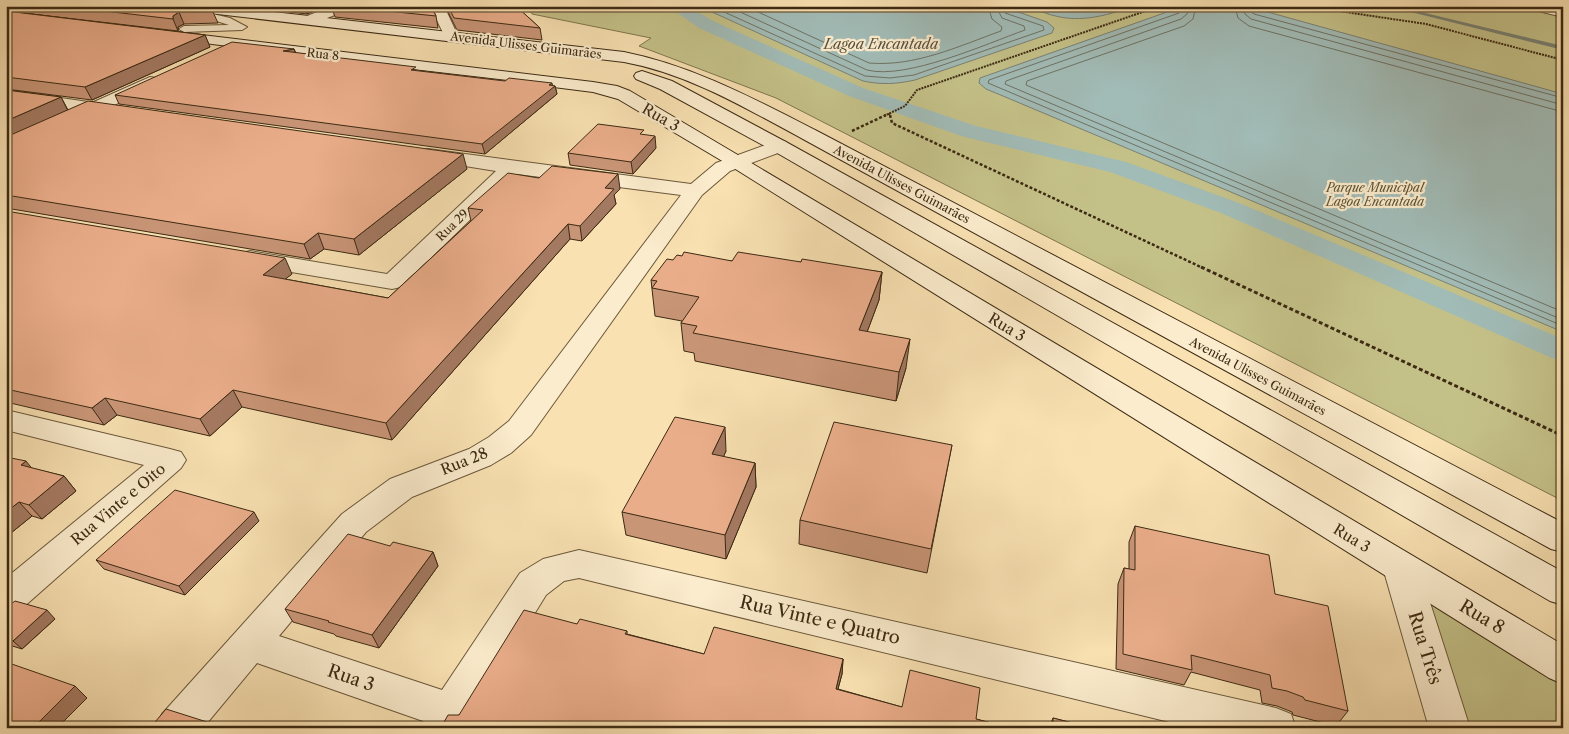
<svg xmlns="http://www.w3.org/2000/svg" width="1569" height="734" viewBox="0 0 1569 734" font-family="'Libre Caslon Text',serif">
	<rect width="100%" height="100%" fill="#f9e1b2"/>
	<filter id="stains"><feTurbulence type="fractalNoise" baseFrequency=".004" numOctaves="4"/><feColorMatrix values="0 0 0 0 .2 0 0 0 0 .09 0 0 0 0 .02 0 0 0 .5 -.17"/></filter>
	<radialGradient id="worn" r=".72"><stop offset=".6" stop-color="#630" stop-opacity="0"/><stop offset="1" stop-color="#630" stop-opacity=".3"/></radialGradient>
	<!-- green -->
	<path fill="#c4c188" stroke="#80764e" d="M527,6H1521L1563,16V501L776,98L639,46L651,38L532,14Z
		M1434,601L1563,669V728H1470L1430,604Z"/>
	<!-- water -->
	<path fill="#a1bbb6" stroke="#798175" d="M699,6H1001L1047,22L1054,28L1052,33L915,80C897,84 882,85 863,81Z
		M1026,6H1135C1111,14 1086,22 1060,17C1049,15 1037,10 1026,6Z
		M1184,6H1246L1563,94V332L1003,96L986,89L979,83L980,78Z"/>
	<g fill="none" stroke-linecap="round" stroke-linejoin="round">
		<!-- shore -->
		<path stroke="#6e7264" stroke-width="1" d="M711,6L865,76L890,78L914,75L1044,30L1043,26L1005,13L1002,6
			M727,6L867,70C906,80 986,44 1025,30L1024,26L1002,18L996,6
			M745,6L869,63C915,67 959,46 1001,31L1002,27L992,19L988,6
			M1043,6C1069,14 1093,12 1119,6
			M1182,6L1179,13L989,80L988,83L1563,326
			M1189,6L1187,14L1181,19L1006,81L1005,84L1563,320
			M1196,6L1193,19L1184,26L1027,81L1026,85L1563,312
			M1235,6L1238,18L1249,26L1563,112
			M1243,6L1245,14L1251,19L1563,105
			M1249,6L1250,11L1254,14L1563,98"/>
		<!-- stream -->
		<path fill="#798175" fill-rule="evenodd" d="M1387,6H1396L1563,46V50Z"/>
		<!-- canal -->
		<path fill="#a1bbb6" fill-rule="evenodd" d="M668,6H688L711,20L863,88L976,126L1126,162L1239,203L1563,339V361L1552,358L1221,213L1110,172L961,136L849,96L699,28Z"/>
		<defs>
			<path id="service" d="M213,14L230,18L247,27L242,30L184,32L179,29L184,26L229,25L210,19L208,17Z"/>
			<path id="minor" d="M332,6H352L350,9L312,24H302L300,21L302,18Z
				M1528,6H1553L1563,9V17L1530,9Z
				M6,90L116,106L122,107L125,111L122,115L116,116L6,100Z
				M779,140L786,142L789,146L786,150L730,171L702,195L531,435L511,453L491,465L412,497L366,532L279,636L442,690L520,573L543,559L579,550L1276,708L1291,714L1296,728H1194L579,578L564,581L546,595L464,728H421L423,721L257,663L203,728H157L162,714L342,514L390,479L469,449L489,437L509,421L681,195L517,174L401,287L392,289L250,265L242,263L238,258L242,253L250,251L387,274L496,171L421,159L418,155L421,151L428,149L691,184L716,163Z
				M6,410L170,449L181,452L186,460L181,468L19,611L6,615V578L144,465L6,430Z"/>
			<path id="tertiary" d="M430,6H444L458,36L456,39H446Z
				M150,77L156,78L158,82L156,86L6,154V141Z
				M1401,554L1413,558L1419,568L1470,728H1429L1383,568L1389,558Z"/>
			<path id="secondary" d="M176,6H222L624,52C694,66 754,99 817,131L1563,523V552L1551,549L803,139C745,108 689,74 624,62L183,10Z
				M169,31L593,82L617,86L630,91L1563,645V684L1549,678L729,165L618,99L593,92L164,38L162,35L164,32Z
				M642,71L672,81L786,142L1563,572V605L1550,601L772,150L660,89L636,79L634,76L636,73Z"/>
		</defs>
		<!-- service casing -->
		<use href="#service" stroke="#6b583b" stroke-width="2"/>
		<!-- minor casing -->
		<use href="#minor" stroke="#6b583b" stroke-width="2"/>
		<!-- tertiary casing -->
		<use href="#tertiary" stroke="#6b583b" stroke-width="2"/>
		<!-- secondary casing -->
		<use href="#secondary" stroke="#3c2a13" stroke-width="2"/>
		<!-- path-far2 -->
		<path stroke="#3c2a13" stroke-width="2" stroke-dasharray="2 1" stroke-linecap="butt" d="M1305,6L1325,9L1333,6
			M1501,6L1514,10
			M1325,9L1426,24L1563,60
			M889,113L890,116
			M884,116L905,106L917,90L1160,6"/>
		<!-- path-far1 -->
		<path stroke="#3c2a13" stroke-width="2.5" stroke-dasharray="3 2" stroke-linecap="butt" d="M890,115L892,123L1203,268
			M852,131L886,115"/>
		<!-- path -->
		<path stroke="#3c2a13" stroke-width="3" stroke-dasharray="4 2.5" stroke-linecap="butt" d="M1201,267L1563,436"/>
		<!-- service -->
		<use href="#service" fill="#fbeccd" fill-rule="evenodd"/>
		<!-- minor -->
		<use href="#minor" fill="#fbeccd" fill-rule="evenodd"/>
		<!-- tertiary -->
		<use href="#tertiary" fill="#fbeccd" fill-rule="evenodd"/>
		<!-- secondary -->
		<use href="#secondary" fill="#fbeccd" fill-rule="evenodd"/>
	</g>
	<!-- wall -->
	<path fill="#c99577" stroke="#3c2a13" d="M6,6H204L206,9L213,12L218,23L184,24L178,27V31L6,11Z
		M241,6H326L307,14Z
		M331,6H431L436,16L438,28L335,17Z
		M445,6H516L540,28L542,40L457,30Z
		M6,11L205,35L210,47L92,100L6,89Z
		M294,49L296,53L417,70L555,86L557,94L485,154L119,104L115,95Z
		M6,90L61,97L68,110L467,169L359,255L324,249L310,259L6,208Z
		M645,135L656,148L633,174L570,165L568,153Z
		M620,189L614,195L616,204L582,241L570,239L392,440L242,407L210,436L117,415L104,425L6,402V211L292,274L285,279L388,298L471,221L468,208Z
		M673,260L801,262L882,272L879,300L867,332L906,368L896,401L695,361L694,353L684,351L681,323L682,321L655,316L651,280Z
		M952,445L927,573L799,544L800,520Z
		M726,451L723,457L755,463L756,487L726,559L626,535L622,512Z
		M6,457L31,468L64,476L76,491L42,519L32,516L6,537Z
		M259,521L185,595L104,569L96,560Z
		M1135,526L1275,594L1348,711L1336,726L1293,715L1292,712L1277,706L1262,703L1260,690L1191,672L1184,685L1116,669L1118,584L1124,568L1129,569V542Z
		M390,546L433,552L438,566L379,648L336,636L334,634L293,622L285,609Z
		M6,605L55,619L22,649L6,644Z
		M577,624L627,631V634L704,654L843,659L842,674L838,689L902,707L976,719L1010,728H444L443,724L459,715Z
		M1053,718L1092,728H1049Z"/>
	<!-- shaded-wall -->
	<path fill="#a47961" stroke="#3c2a13" d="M305,6H326L307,14Z
		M179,12L184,24L178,27V31L173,19V16Z
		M205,35L210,47L92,100L85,87Z
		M294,49L297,58L283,51Z
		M552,83L553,88L555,86L557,94L485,154L482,144Z
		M61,97L68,111L6,139V121Z
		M655,136L656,148L633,174L631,162Z
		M463,154L467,169L359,255L354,239Z
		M618,174L620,189L614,195L616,204L582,241L580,226L605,188Z
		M568,224L570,239L392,440L386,423Z
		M318,233L324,249L310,259L304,244Z
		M285,258L292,274L270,291L263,275Z
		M882,272L879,300L857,359L859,330Z
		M910,339L906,368L896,401L899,372Z
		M233,390L242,407L210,436L200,419Z
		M105,398L117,415L104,425L92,408Z
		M725,427L726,451L714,478L712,454Z
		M26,461L38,476L21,465Z
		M755,463L756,487L726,559L725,535Z
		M64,476L76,491L42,519L29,505Z
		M19,502L32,516L6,537V512Z
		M254,512L259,521L185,595L179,586Z
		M433,552L438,566L379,648L372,635Z
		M47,610L55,619L22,649L13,641Z
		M843,659L842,674L834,703L836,689Z
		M75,686L87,698L57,728H33Z"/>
	<!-- building -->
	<path fill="#eaad8a" stroke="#3c2a13" d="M61,6H202L204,9L213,12H179L173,16V19Z
		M338,6H431L436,16Z
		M448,6H516L540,28L454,18Z
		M6,11L205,35L85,87L6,77Z
		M232,42L294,49L283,51L416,67L411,70L505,81L509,78L552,83L549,85L555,86L482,144L115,95Z
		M6,90L61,97L6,121Z
		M88,101L463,154L354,239L318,233L304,244L6,195V137Z
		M598,124L644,130L640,134L655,136L631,162L568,153Z
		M552,166L618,174L605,188L614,189L580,226L568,224L386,423L233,390L200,419L105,398L92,408L6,389V211L285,258L263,275L388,298L483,210L468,208L508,173L539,178Z
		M684,252L732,261L738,252L801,262L802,259L882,272L859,330L910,339L899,372L693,333L697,326L681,323L699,297L652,288L657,281L651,280L667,259L673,260L677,255L682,256Z
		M675,417L725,427L712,454L755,463L725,535L622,512Z
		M834,422L952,445L931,549L800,520Z
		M6,457L26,461L21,465L64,476L29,505L19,502L6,512Z
		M175,490L254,512L179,586L96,560Z
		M1135,526L1269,555L1275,594L1328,606L1348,711L1305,700L1303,697L1287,691L1272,688L1270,675L1191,655L1192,670L1123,654L1124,568L1135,570Z
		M348,534L390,546L393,542L433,552L372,635L328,622L329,621L285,609Z
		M15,601L47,610L13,641L6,639V605L11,604Z
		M524,610L577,624L580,619L627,631L625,634L704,654L714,627L843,659L836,689L902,707L910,670L980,688L976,719L1010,728H748L740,726L739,728H455L443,724L448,715H459Z
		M6,662L75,686L33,728H6Z
		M166,709L226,728H150Z
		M1053,718L1092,728H1053Z"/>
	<g text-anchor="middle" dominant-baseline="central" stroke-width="4.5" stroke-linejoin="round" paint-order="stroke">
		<!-- far-street labels -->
		<g font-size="12" fill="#3c2a13" stroke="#fbeccd">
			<text transform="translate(526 45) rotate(7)">Avenida Ulisses Guimarães</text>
			<text transform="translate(323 54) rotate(7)">Rua 8</text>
			<text transform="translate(902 184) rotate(28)">Avenida Ulisses Guimarães</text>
			<text transform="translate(452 225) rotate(-44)">Rua 29</text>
			<text transform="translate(1258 376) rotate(28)">Avenida Ulisses Guimarães</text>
		</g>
		<!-- far-park labels -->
		<g font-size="12" font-style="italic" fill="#5e5030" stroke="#fbeccd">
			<text x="1375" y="187">Parque Municipal<tspan x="1375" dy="14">Lagoa Encantada</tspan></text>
		</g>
		<!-- far-water labels -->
		<g font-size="14" font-style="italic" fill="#554e3c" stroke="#fbeccd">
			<text x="881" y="44">Lagoa Encantada</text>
		</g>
		<!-- street labels -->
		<g font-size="15" fill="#3c2a13" stroke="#fbeccd">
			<text transform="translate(661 117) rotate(30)">Rua 3</text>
			<text transform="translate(1007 327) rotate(31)">Rua 3</text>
			<text transform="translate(464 461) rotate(-22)">Rua 28</text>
			<text transform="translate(118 504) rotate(-40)">Rua Vinte e Oito</text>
			<text transform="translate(1352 538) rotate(31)">Rua 3</text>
		</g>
		<!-- near-street labels -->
		<g font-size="18" fill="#3c2a13" stroke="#fbeccd">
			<text transform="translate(1482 617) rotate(31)">Rua 8</text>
			<text transform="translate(820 620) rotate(13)">Rua Vinte e Quatro</text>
			<text transform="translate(1425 648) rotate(73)">Rua Três</text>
			<text transform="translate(351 678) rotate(19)">Rua 3</text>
		</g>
	</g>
	<!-- margin -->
	<rect width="1569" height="734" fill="none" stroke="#f9e1b2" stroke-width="25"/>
	<rect x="8" y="8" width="1554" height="719" fill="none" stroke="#3c2a13" stroke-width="2.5"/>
	<rect x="12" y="12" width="1544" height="709" fill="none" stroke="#3c2a13"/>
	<rect width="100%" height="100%" filter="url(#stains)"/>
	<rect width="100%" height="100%" fill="url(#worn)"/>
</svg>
